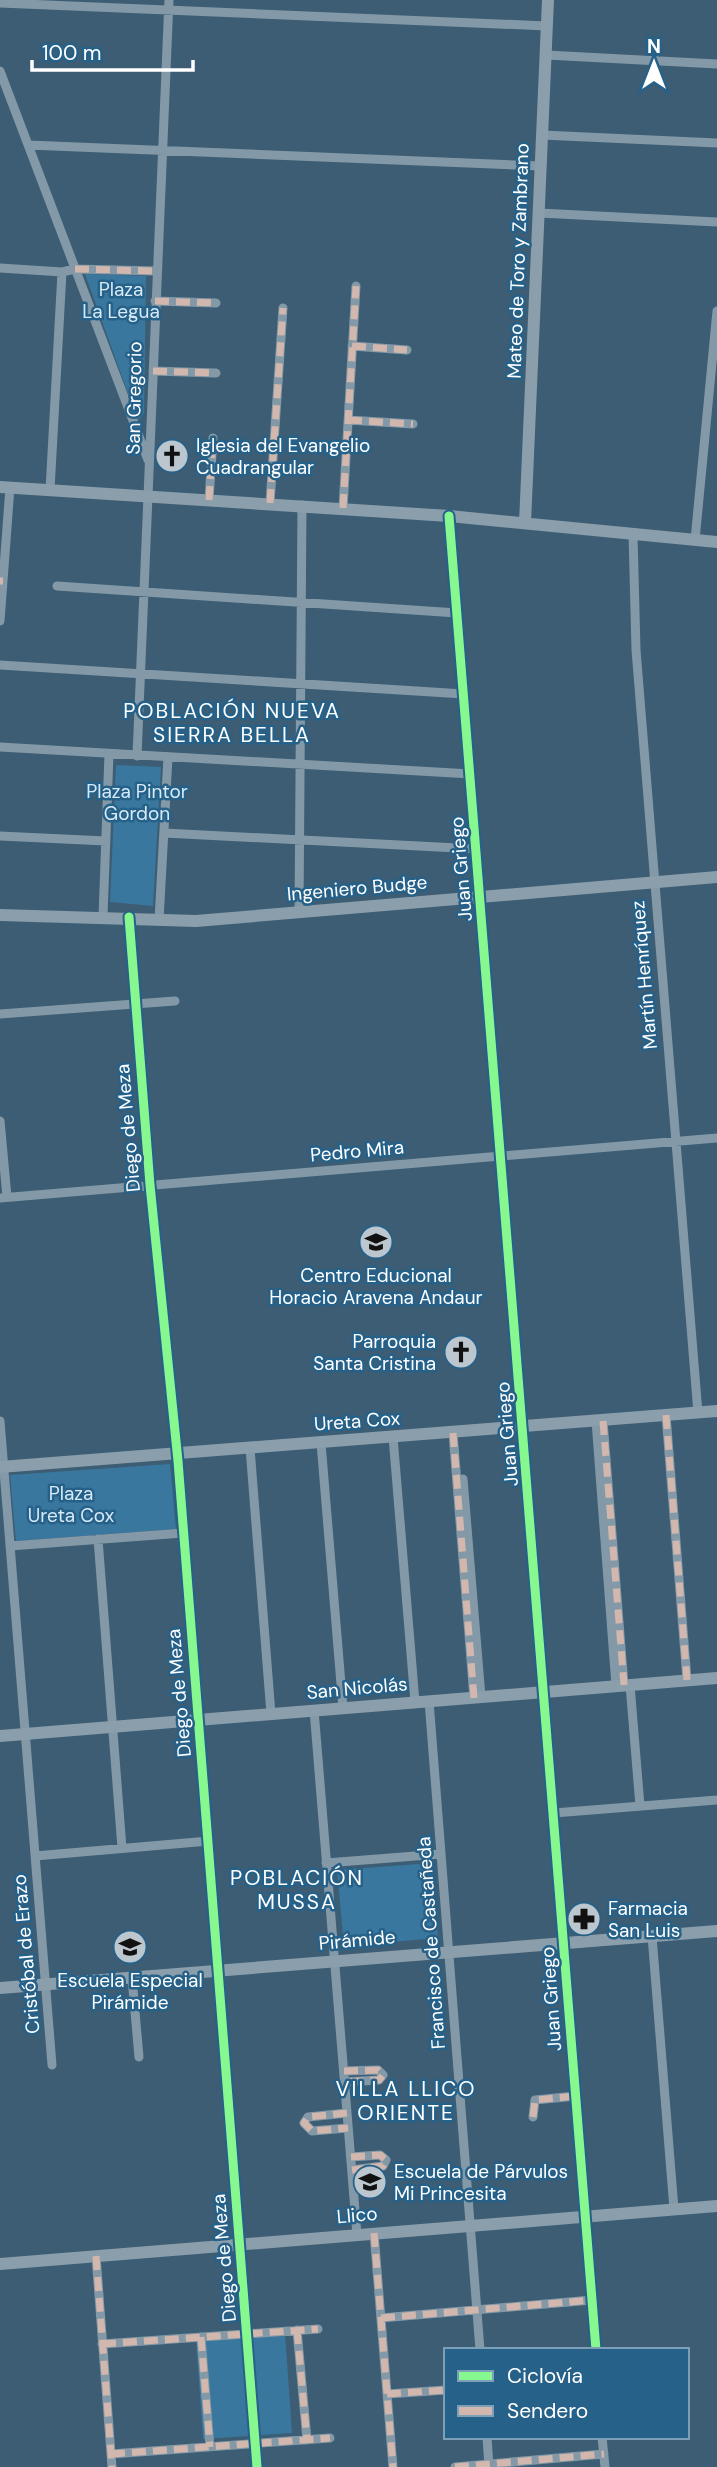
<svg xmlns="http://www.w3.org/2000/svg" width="717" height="2467" viewBox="0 0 717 2467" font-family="'DM Sans',sans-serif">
	<rect width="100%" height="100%" fill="#3c5d73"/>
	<!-- green -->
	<path fill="#3a779e" d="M85,274L146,276L144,413L138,421Z
		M116,765L161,767L153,906L110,902Z
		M170,1464L176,1529L16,1541L10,1475Z
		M432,1863L438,1938L344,1946L337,1870Z
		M285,2333L292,2433L203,2439L196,2339Z"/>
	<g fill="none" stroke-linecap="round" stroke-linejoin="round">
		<!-- street -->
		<path stroke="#8399a7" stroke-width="9" d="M0,3L547,26
			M546,55L717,64
			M0,71L148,460
			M542,135L717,143
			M28,145L541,166
			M539,213L717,222
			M0,268L62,272L75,269L156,271
			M155,301L216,303
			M352,346L407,350
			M153,371L216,373
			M348,420L413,424
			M50,490L62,272
			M209,500L213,438
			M270,503L283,308
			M343,508L356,286
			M449,516L596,2350
			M633,534L636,650L698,1413
			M695,540L717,311
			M57,586L457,613
			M0,621L10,487
			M0,665L464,694
			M0,747L471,774
			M137,756L169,0
			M164,833L477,849
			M0,836L106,841
			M299,913L302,505
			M103,916L109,754
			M129,917L150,1185L178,1461L257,2467
			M159,920L168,757
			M0,1014L175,1001
			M0,1121L7,1197
			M0,1198L717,1138
			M666,1415L687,1680
			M0,1421L52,2065
			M596,1421L616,1686
			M603,1421L624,1685
			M453,1433L474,1698
			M393,1437L415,1702
			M321,1443L343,1708
			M250,1448L271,1714
			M463,1479L481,1697
			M98,1539L122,1848
			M10,1546L183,1533
			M630,1685L640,1806
			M429,1701L480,2350
			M314,1710L357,2235
			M554,1813L717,1800
			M35,1856L209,1841
			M326,1863L441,1854
			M652,1936L674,2209
			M132,1978L139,2057
			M344,2071L378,2070L383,2075L379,2080L344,2082
			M347,2113L308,2117L304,2123L312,2131L348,2128
			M533,2117L535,2100L576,2096
			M351,2157L380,2155L386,2160L383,2166L352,2170
			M374,2233L393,2467
			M96,2256L112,2467
			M381,2318L592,2300
			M297,2330L307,2440
			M201,2337L210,2447
			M102,2344L318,2329
			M387,2394L446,2390
			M487,2437L489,2467
			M602,2437L605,2467
			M111,2454L330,2438
			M455,2467L604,2454"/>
		<!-- secondary -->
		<path stroke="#8b9eac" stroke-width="12" d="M0,487L449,516L717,542
			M525,523L548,0
			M0,915L196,921L717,877
			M0,1467L717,1411
			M0,1736L717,1678
			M0,1988L717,1931
			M0,2264L717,2206"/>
		<!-- quiet -->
		<path stroke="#d1b7ad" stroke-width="7" stroke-dasharray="14 7" stroke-linecap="butt" d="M75,269L156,271
			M155,301L216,303
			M352,346L407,350
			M153,371L216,373
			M348,420L413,424
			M209,500L213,438
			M270,503L283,308
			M343,508L356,286
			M0,581H3
			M666,1415L687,1680
			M603,1421L624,1685
			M453,1433L474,1698
			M344,2071L378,2070L383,2075L379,2080L344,2082
			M347,2113L308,2117L304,2123L312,2131L348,2128
			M533,2117L535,2100L576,2096
			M351,2157L380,2155L386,2160L383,2166L352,2170
			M374,2233L393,2467
			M96,2256L112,2467
			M381,2318L592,2300
			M297,2330L307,2440
			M201,2337L210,2447
			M102,2344L318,2329
			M387,2394L446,2390
			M111,2454L330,2438
			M455,2467L604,2454"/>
		<defs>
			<path id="cycleway" d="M449,516L596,2350
				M129,917L150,1185L178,1461L257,2467"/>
		</defs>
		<!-- cycleway casing -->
		<use href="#cycleway" stroke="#266189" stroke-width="13"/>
		<!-- cycleway -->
		<use href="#cycleway" stroke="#87f88f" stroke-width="9"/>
	</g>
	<!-- icons -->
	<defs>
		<symbol id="church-disc" viewBox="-11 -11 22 22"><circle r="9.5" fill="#bbc6ce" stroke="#266189"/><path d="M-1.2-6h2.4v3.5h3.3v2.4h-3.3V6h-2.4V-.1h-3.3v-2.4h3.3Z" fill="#111"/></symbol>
		<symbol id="school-disc" viewBox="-11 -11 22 22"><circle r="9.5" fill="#bbc6ce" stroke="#266189"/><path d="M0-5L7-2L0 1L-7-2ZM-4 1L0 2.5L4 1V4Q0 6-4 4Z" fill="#111"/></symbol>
		<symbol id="pharmacy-disc" viewBox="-11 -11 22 22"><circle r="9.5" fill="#bbc6ce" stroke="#266189"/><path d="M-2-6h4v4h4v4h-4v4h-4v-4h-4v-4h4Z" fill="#111"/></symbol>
	</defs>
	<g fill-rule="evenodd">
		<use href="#church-disc" x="153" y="437" width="38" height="38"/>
		<use href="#school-disc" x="357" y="1223" width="38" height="38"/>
		<use href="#church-disc" x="442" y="1333" width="38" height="38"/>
		<use href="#pharmacy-disc" x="565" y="1900" width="38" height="38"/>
		<use href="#school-disc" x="111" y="1928" width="38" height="38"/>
		<use href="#school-disc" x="351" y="2163" width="38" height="38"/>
	</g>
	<g text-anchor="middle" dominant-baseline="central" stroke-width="5" stroke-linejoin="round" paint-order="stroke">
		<!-- street labels -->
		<g font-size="19" fill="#fff" stroke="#266189">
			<text transform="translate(518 261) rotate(-88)">Mateo de Toro y Zambrano</text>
			<text transform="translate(134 398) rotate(-89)">San Gregorio</text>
			<text transform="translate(461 869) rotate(-95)">Juan Griego</text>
			<text transform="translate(357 888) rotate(-5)">Ingeniero Budge</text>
			<text transform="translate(644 975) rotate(-95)">Martín Henríquez</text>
			<text transform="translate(128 1128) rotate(-95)">Diego de Meza</text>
			<text transform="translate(357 1151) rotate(-5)">Pedro Mira</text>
			<text transform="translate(357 1421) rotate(-4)">Ureta Cox</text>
			<text transform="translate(507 1434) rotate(-95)">Juan Griego</text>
			<text transform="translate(357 1688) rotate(-5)">San Nicolás</text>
			<text transform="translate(179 1693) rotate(-95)">Diego de Meza</text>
			<text transform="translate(357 1940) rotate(-5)">Pirámide</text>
			<text transform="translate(431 1943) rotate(-94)">Francisco de Castañeda</text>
			<text transform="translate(26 1954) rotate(-95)">Cristóbal de Erazo</text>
			<text transform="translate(551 1999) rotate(-94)">Juan Griego</text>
			<text transform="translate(357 2215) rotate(-5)">Llico</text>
			<text transform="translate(224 2258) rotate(-95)">Diego de Meza</text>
		</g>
		<!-- park labels -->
		<g font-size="19" fill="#d7eaf7" stroke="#266189">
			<text x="121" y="289">Plaza<tspan x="121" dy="22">La Legua</tspan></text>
			<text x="137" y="791">Plaza Pintor<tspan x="137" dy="22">Gordon</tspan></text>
			<text x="71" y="1493">Plaza<tspan x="71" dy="22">Ureta Cox</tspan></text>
		</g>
		<!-- poi labels -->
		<g font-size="19" fill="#fff" stroke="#266189" text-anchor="start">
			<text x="196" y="445">Iglesia del Evangelio<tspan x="196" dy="22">Cuadrangular</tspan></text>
			<text x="376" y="1275" text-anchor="middle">Centro Educional<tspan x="376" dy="22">Horacio Aravena Andaur</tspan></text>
			<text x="436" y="1341" text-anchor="end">Parroquia<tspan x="436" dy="22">Santa Cristina</tspan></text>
			<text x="608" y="1908">Farmacia<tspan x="608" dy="22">San Luis</tspan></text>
			<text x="130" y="1980" text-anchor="middle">Escuela Especial<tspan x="130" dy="22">Pirámide</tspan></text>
			<text x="394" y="2171">Escuela de Párvulos<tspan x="394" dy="22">Mi Princesita</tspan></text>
		</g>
		<!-- neighbourhood labels -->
		<g font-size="21" letter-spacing="2" fill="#fff" stroke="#266189">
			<text x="232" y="711">POBLACIÓN NUEVA<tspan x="232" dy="24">SIERRA BELLA</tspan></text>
			<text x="297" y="1878">POBLACIÓN<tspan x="297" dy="24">MUSSA</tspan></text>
			<text x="406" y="2089">VILLA LLICO<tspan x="406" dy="24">ORIENTE</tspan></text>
		</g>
	</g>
	<!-- legend -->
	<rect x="444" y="2348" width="245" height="91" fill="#266189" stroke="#7da0b8" stroke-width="2"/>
	<rect x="458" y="2371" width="35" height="10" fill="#87f88f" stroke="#7da0b8" stroke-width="2"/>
	<text x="507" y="2383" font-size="21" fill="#ffffff">Ciclovía</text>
	<rect x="458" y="2406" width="35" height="10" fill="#d1b7ad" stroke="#7da0b8" stroke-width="2"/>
	<text x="507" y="2418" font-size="21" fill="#ffffff">Sendero</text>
	<!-- north arrow -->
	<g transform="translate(654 63)" stroke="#266189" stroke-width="5" paint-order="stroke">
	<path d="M0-5L12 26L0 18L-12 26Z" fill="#ffffff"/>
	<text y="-10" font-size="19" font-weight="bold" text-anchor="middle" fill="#ffffff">N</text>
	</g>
	<!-- scale -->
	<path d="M32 60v10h161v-10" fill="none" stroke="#ffffff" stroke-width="3.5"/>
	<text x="42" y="60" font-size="21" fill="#ffffff" stroke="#266189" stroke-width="5" paint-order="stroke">100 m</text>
</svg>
